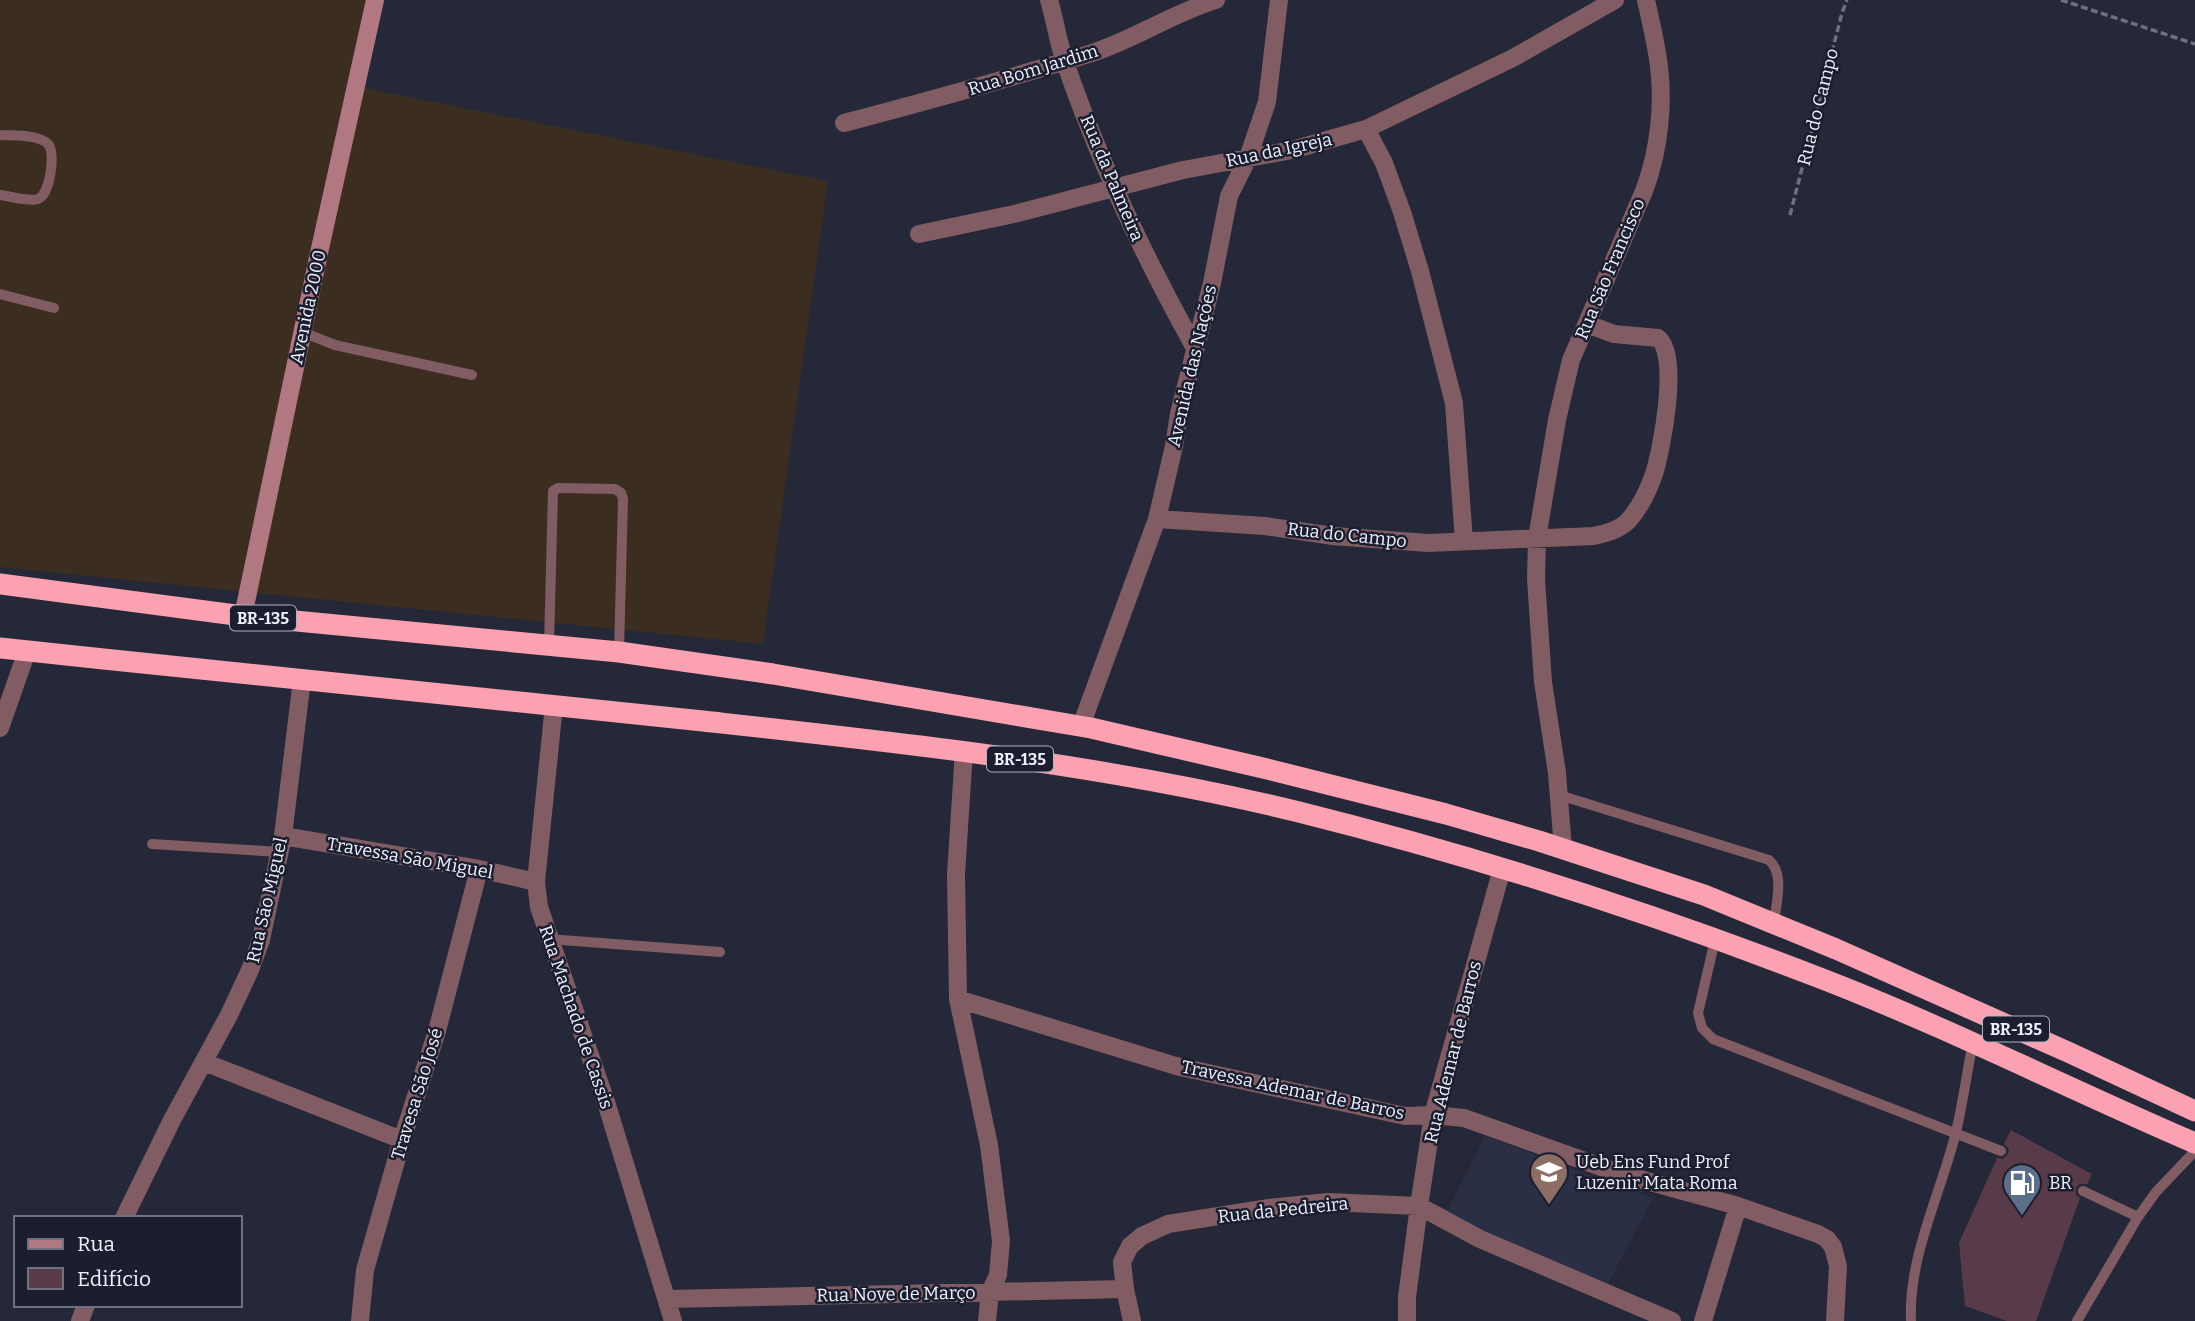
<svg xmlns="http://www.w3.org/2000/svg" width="2195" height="1321" viewBox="0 0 2195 1321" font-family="Bitter,serif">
	<rect width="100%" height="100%" fill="#242838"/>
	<!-- built -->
	<path fill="#2a2f46" d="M1485,1136L1653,1198L1607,1286L1445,1215Z"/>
	<!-- industrial -->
	<path fill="#3b2d20" d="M0,0H381L364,88L828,181L763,644L0,567Z"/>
	<!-- building -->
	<path fill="#593a48" d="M2011,1130L2092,1174L2087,1184H2079L2076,1188V1195L2080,1198L2036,1321H2007L1965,1306L1959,1243L1997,1158L2003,1159L2008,1154L2009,1149L2004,1144Z"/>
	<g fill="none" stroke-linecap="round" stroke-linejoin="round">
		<!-- path -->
		<path stroke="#6c707f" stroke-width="3.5" stroke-dasharray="7 3.5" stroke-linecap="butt" d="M2061,0L2195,44
			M1790,215L1842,13L1847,0"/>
		<!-- lane -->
		<path stroke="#815c62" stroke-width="10" d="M0,135C13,136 38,134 48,144C56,152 50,195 38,199C28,202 10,196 0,195
			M0,294L54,308
			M302,332L335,345L472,375
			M549,645L553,491L558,488L615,489L621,493L623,499L619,652
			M1559,795L1769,860C1785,874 1776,904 1774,923
			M152,844L280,852
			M548,939L720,952
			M1715,940L1698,1013L1702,1028L1713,1039L2001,1151
			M2083,1191L2138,1217
			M1911,1321C1908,1257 1941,1193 1956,1132C1963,1102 1967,1072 1973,1042
			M2077,1321L2138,1217L2156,1192L2195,1151"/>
		<!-- street -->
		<path stroke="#815c62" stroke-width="18" d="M1049,0C1055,20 1058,42 1065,62C1099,161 1144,257 1195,348
			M844,123C928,101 1011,78 1092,53C1135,39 1173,13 1216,0
			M1366,129L1384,163L1402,212L1420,271L1454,403L1464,541
			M919,234L1014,214L1183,170L1292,150L1366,129L1513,58L1615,0
			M1157,519L1265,526L1333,536L1428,543L1593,536C1605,534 1619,530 1628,521C1640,508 1648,491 1654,474C1662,448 1680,355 1658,338L1614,334L1587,324
			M554,705L536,882L539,907L606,1102L673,1321
			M1081,726L1157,519L1174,446L1179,414L1212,283L1229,196L1248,158L1267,102L1279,0
			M0,728L27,651
			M964,751L956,874L958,999L989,1145L1001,1241L998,1275L990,1292L987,1321
			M283,836L479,869L536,882
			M1563,849L1557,773L1543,682L1536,579L1537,538L1557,420L1571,360L1644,191C1660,149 1665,98 1657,53C1654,35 1650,18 1646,0
			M958,999L1176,1066L1405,1116L1433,1115L1464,1118L1621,1174L1738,1206L1818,1234L1827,1239L1833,1247L1838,1266L1835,1321
			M204,1062L402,1140
			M124,1218L172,1120L229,1015L250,970L261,940L283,836L302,679
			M667,1299L1125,1289
			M80,1321L86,1305
			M360,1321L365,1270L402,1140L437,1031L479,869
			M1132,1321L1125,1289L1122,1262L1130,1246L1142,1236L1168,1224L1269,1208L1328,1202L1419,1206L1480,1239L1672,1321
			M1407,1321V1297L1419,1206L1433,1115L1502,869
			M1703,1321L1738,1206"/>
		<!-- secondary -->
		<path stroke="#b27882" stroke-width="18" d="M243,616L319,253L375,0"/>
		<!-- highway -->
		<path stroke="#fba1b1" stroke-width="21" d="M0,584L243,616L619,652L773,674L1091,728L1263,768L1446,814L1539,841L1704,895L1836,949L2068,1052L2195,1111
			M0,648C234,673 468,696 703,721C903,743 1103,764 1299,812C1475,856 1650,912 1820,978C1947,1027 2069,1089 2195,1143"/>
	</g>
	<!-- icons -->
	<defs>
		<symbol id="school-pin" viewBox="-11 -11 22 30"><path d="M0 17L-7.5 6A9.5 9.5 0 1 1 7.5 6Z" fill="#8d6e63" stroke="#1a1e2e"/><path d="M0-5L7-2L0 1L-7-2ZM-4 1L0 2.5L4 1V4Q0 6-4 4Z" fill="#fff"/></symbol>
		<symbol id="fuel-pin" viewBox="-11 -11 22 30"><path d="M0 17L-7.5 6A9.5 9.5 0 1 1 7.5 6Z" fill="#5c6f8a" stroke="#1a1e2e"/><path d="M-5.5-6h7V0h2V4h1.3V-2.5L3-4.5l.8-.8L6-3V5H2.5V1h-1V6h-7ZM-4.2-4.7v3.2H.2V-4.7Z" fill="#fff"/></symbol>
	</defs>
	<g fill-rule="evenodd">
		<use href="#school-pin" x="1527" y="1150" width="44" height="60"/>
		<use href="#fuel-pin" x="2000" y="1161" width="44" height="60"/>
	</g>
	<g text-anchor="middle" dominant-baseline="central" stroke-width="5" stroke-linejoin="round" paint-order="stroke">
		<!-- shield labels -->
		<g fill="#1a1e2e" stroke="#aeb2bf" stroke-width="2">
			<rect x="230" y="605.5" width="66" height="25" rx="5"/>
			<rect x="987" y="746.5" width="66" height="25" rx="5"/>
			<rect x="1983" y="1016.5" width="66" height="25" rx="5"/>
		</g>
		<g font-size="16" font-weight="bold" fill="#eef1fd">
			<text x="263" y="618">BR-135</text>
			<text x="1020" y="759">BR-135</text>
			<text x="2016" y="1029">BR-135</text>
		</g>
		<!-- street labels -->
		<g font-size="18" fill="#eef1fd" stroke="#1a1e2e">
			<text transform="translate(1033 70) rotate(-17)">Rua Bom Jardim</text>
			<text transform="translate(1818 107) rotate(-76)">Rua do Campo</text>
			<text transform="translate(1279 150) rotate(-12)">Rua da Igreja</text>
			<text transform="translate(1112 178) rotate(67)">Rua da Palmeira</text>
			<text transform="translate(1610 269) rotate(-67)">Rua São Francisco</text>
			<text transform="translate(308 307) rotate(-78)">Avenida 2000</text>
			<text transform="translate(1192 366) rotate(-77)">Avenida das Nações</text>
			<text transform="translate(1347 535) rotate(6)">Rua do Campo</text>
			<text transform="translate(410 858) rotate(10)">Travessa São Miguel</text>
			<text transform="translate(267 900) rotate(-77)">Rua São Miguel</text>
			<text transform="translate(576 1017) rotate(71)">Rua Machado de Cassis</text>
			<text transform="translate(1453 1052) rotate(-76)">Rua Ademar de Barros</text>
			<text transform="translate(1293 1090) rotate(12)">Travessa Ademar de Barros</text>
			<text transform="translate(417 1094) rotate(-73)">Travesa São José</text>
			<text transform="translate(1283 1210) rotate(-6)">Rua da Pedreira</text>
			<text transform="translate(896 1294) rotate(-1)">Rua Nove de Março</text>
		</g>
		<!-- poi labels -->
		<g font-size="18" fill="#eef1fd" stroke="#1a1e2e" text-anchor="start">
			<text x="1576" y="1162">Ueb Ens Fund Prof<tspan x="1576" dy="21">Luzenir Mata Roma</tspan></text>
			<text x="2049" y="1183">BR</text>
		</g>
	</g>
	<!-- legend -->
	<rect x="14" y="1216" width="228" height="91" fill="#1a1e2e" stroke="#6f7281" stroke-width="2"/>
	<rect x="28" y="1239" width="35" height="10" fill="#b27882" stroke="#6f7281" stroke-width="2"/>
	<text x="77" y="1251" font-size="21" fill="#eef1fd">Rua</text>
	<rect x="28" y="1268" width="35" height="21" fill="#593a48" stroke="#6f7281" stroke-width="2"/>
	<text x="77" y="1286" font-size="21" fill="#eef1fd">Edifício</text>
</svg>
